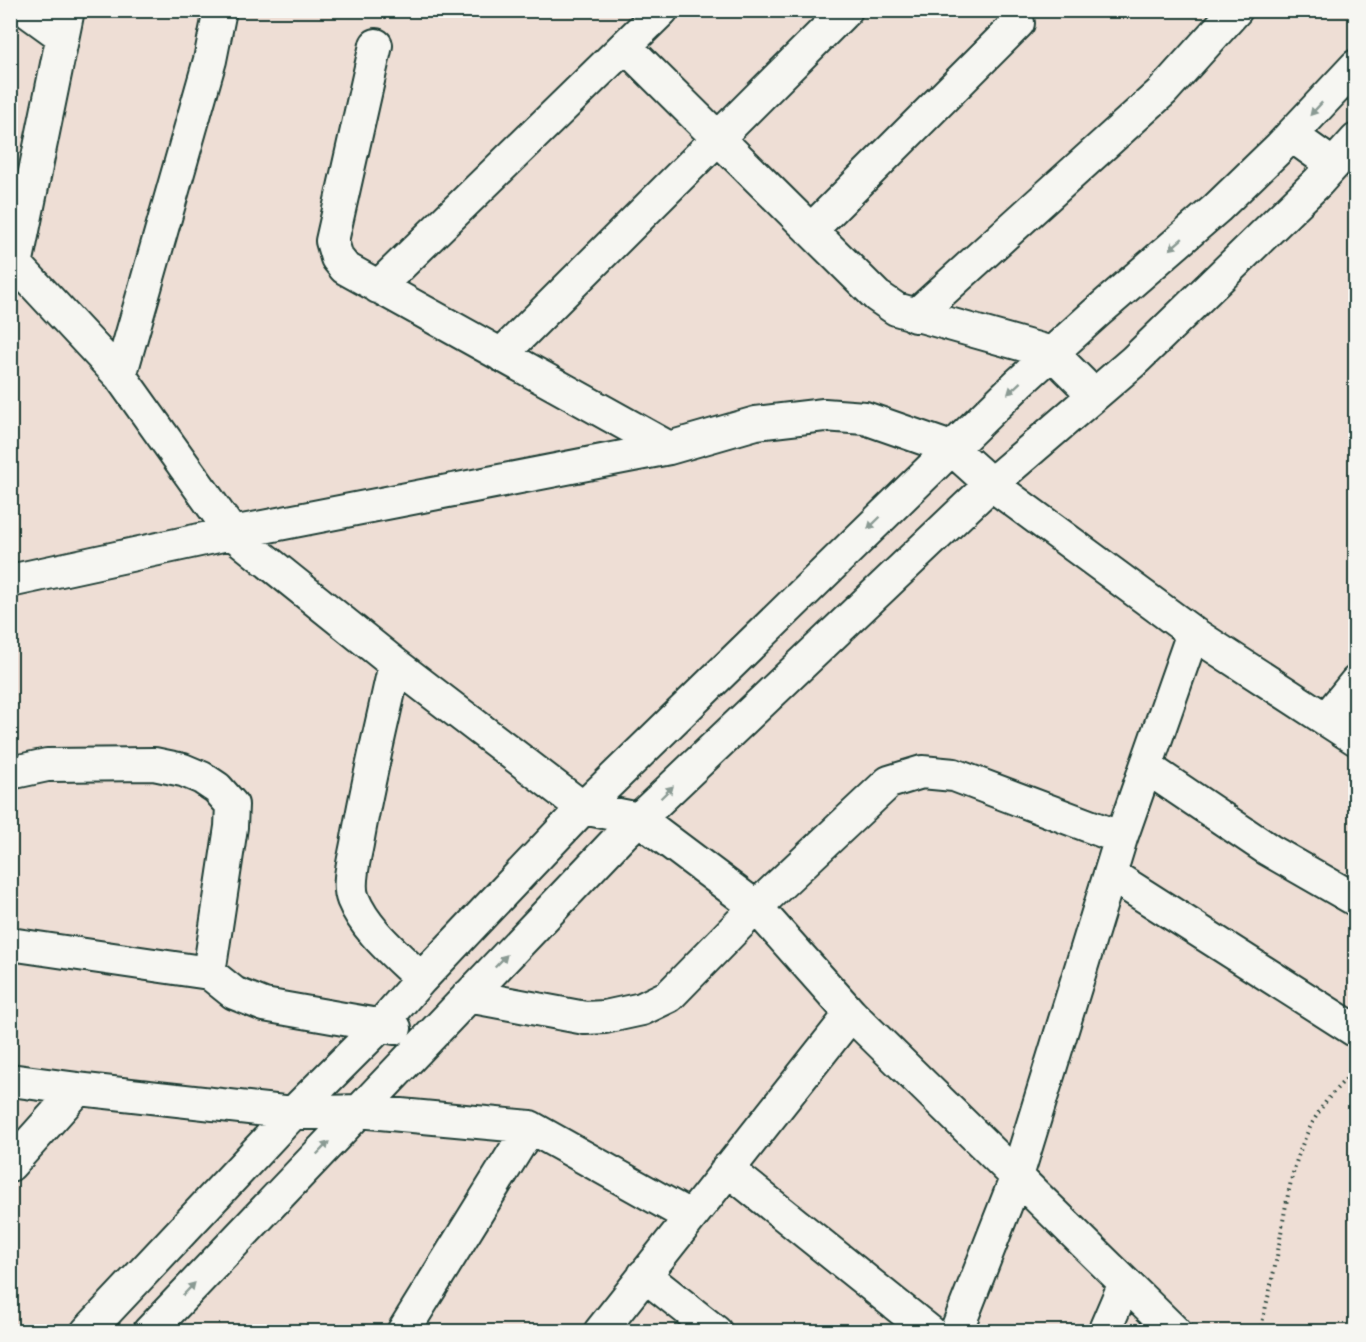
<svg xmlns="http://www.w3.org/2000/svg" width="1366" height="1342" viewBox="0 0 1366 1342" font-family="'Architects Daughter',sans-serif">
	<rect width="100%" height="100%" fill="#eeded5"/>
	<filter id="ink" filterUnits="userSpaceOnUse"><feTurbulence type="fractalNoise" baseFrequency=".0167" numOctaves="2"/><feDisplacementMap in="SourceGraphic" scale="12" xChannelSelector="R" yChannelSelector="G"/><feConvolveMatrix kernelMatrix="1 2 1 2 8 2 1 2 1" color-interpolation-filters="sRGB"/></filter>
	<g filter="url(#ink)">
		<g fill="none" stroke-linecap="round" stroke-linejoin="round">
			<defs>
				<path id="minor" d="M26,10L62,36
					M376,45L332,241L337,258L345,268L669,448
					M625,46L877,296L896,309L1052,353L1094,395
					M1291,135L1333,165
					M811,230L1018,23
					M10,258L120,376L232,533L395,664L583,808L639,819L756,907L851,1014L1175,1332
					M16,265L68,10
					M378,287L662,10
					M915,316L1163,91L1236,10
					M501,355L846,10
					M120,376L210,60L220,10
					M10,581L232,533L669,448L756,423L824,415L865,418L951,448L991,484L1193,633L1121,838L1017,1176L956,1332
					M1193,633L1356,739
					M395,664C382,724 367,784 357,844C354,860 347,884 353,899C366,931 397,955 421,979
					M1326,719L1356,682
					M1146,767L1269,850L1356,900
					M10,773L47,765L154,764L183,770L202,778L217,788L232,805L231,827L209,973
					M1110,874L1356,1031
					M10,944L209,973L234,993L264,1005L395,1028
					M468,996L585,1018L605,1017L642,1009L669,996L756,907L889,782L922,772L954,775L1121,838
					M10,1080L78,1089L293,1113L358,1111L530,1127L689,1216
					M10,1165L78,1089
					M727,1169L930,1332
					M644,1275L716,1332
					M87,1332L293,1113L380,1026L421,979L583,808L1019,383L1095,314L1217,208L1280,147L1356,66
					M149,1332L622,835L991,484L1134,361L1318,182L1356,140
					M403,1332L530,1127
					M600,1332L851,1014
					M1104,1332L1125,1283"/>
			</defs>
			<!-- minor casing -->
			<use href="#minor" stroke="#1f3d34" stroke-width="36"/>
			<!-- path -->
			<path stroke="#1f3d34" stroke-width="4" stroke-dasharray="1.5 4.5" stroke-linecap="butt" d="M1260,1332C1266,1305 1273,1278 1278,1251C1286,1205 1292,1155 1317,1115C1327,1098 1341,1083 1356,1070"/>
			<!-- minor -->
			<use href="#minor" stroke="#f6f6f2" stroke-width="32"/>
		</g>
		<!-- one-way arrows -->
		<defs><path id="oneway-solid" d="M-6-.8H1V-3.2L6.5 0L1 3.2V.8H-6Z" transform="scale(1.5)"/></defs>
		<g fill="#8a9a93">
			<use href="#oneway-solid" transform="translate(1316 109) rotate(133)"/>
			<use href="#oneway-solid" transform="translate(1176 244) rotate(139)"/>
			<use href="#oneway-solid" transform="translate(1014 388) rotate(137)"/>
			<use href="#oneway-solid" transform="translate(874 523) rotate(136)"/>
			<use href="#oneway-solid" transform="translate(667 792) rotate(-44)"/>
			<use href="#oneway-solid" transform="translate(501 961) rotate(-46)"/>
			<use href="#oneway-solid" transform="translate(323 1148) rotate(-46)"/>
			<use href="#oneway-solid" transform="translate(189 1289) rotate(-46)"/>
		</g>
	</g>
	<!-- margin -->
	<rect width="1366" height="1342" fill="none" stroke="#f6f6f2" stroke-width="36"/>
	<rect x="18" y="18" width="1330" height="1306" fill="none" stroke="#1f3d34" stroke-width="2" filter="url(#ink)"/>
</svg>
